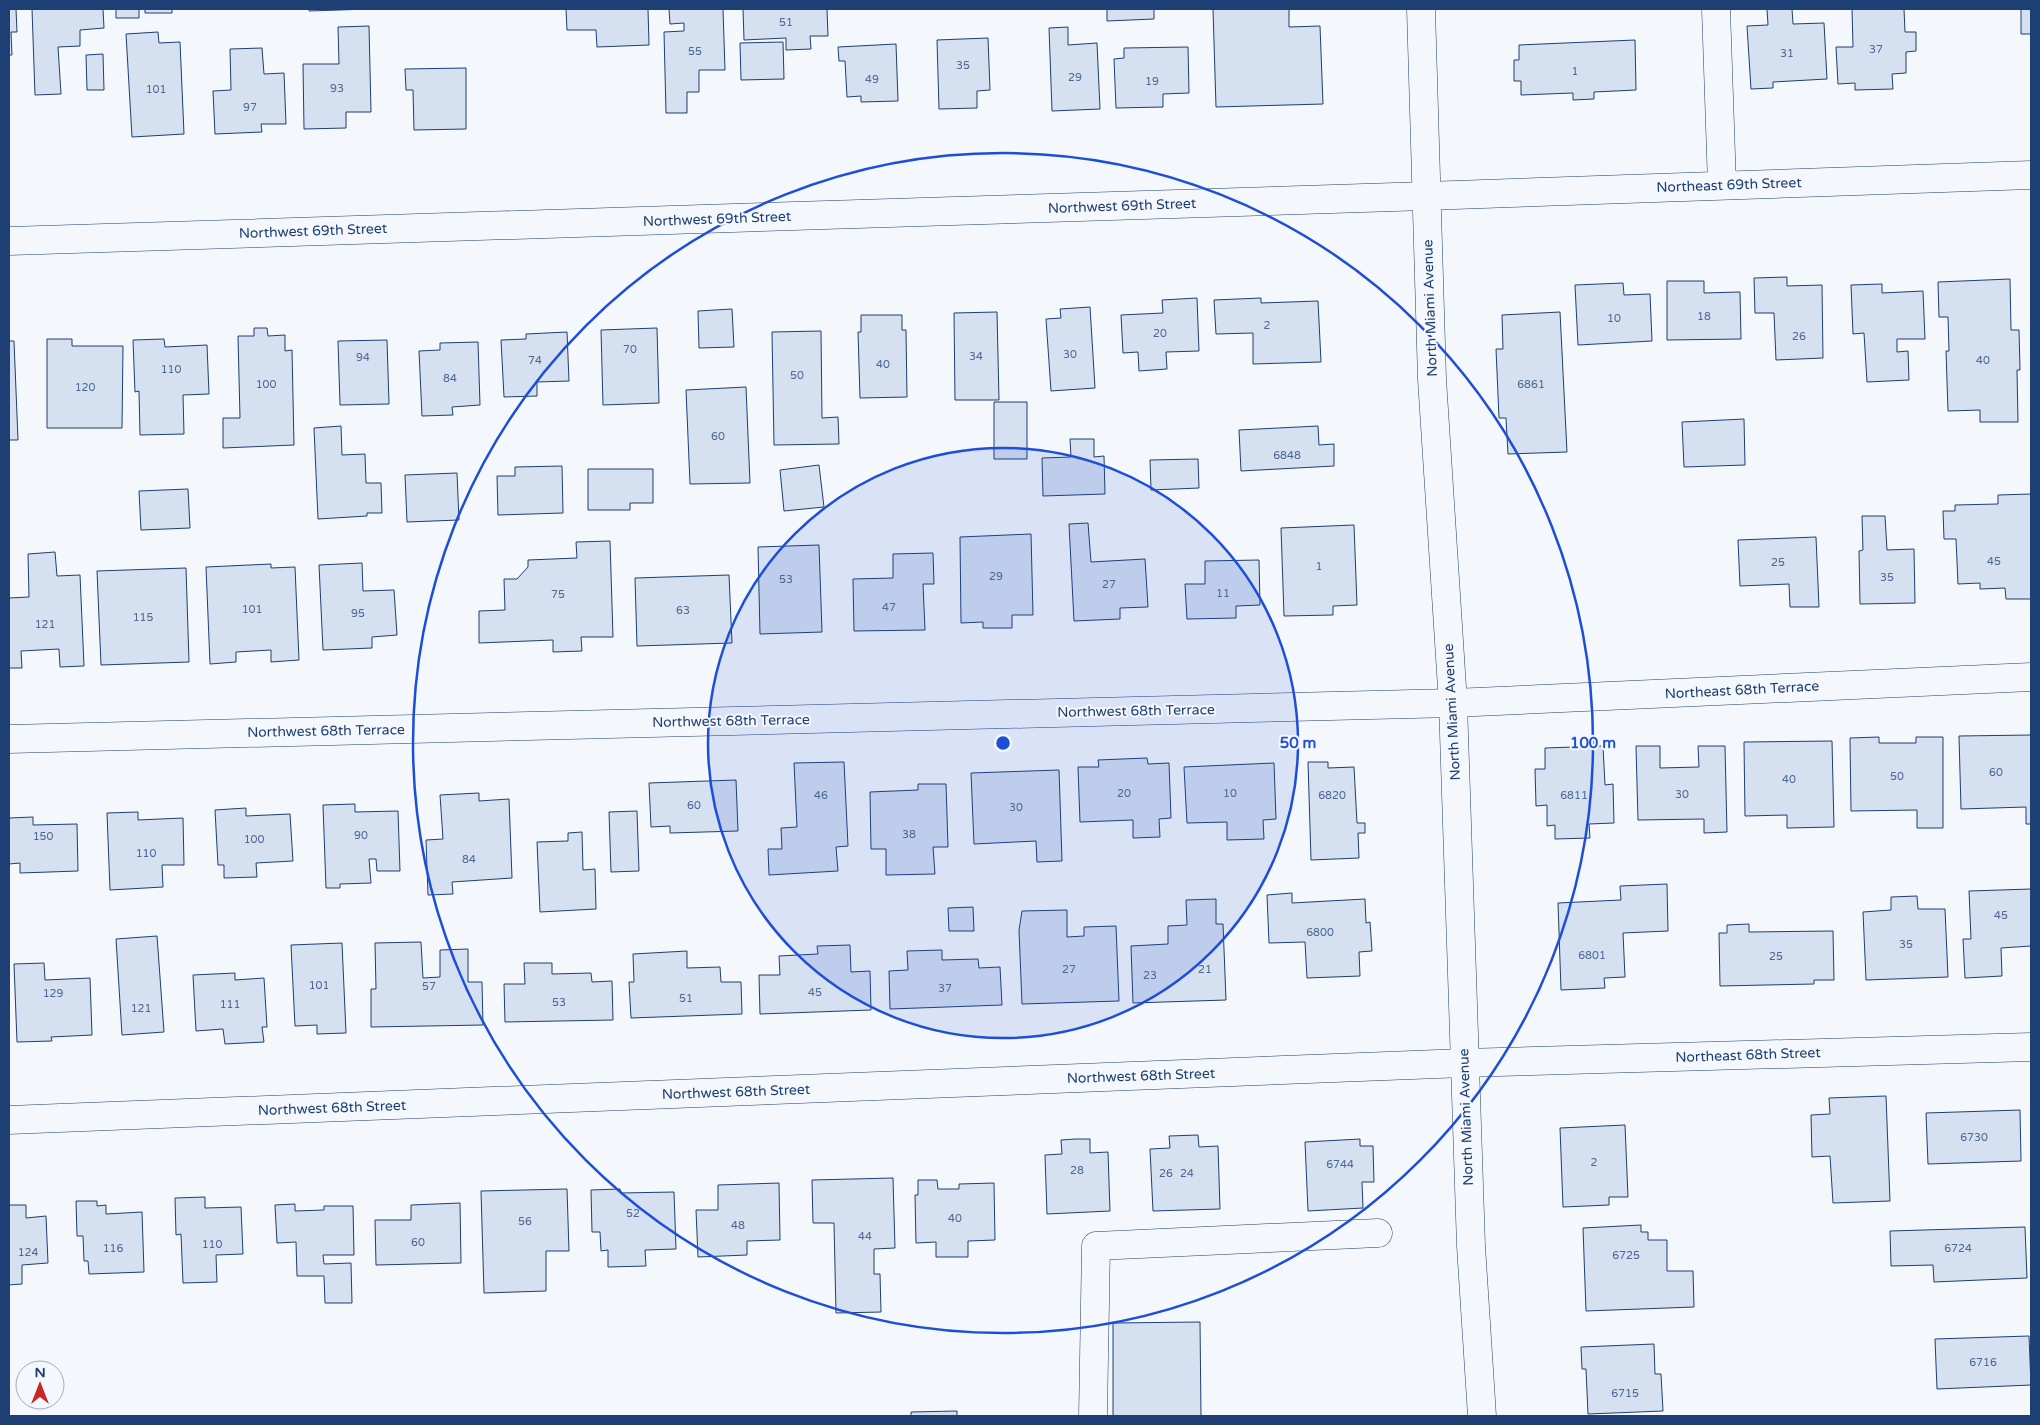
<svg xmlns="http://www.w3.org/2000/svg" width="2040" height="1425" viewBox="0 0 2040 1425" font-family="'Varela Round',sans-serif">
	<rect width="100%" height="100%" fill="#f4f7fb"/>
	<!-- building -->
	<path fill="#d5e0f0" stroke="#1d3f73" d="M9,9H16L17,32H11L12,55H9Z
		M32,9H103L104,28L80,30V46L58,47L61,94L35,95Z
		M116,9H139V18H116Z
		M145,9H172V13H145Z
		M309,9H369L309,11Z
		M566,9H648L649,45L597,47L596,30H567Z
		M669,9H723L725,70H699V92H687V113H666L664,32L684,31V23L670,24Z
		M743,9H827L828,36H810L811,49L786,50V38L744,40Z
		M1107,9H1154V19L1107,21Z
		M1213,9H1289V27L1320,26L1323,104L1216,107Z
		M1767,9H1792L1793,24L1824,23L1827,79L1773,82V88L1751,89L1747,26L1768,25Z
		M1852,9H1904L1905,32H1916V51L1906,52V73L1892,74L1893,89L1855,90V83L1838,84L1836,47H1853Z
		M2021,9H2031V34H2021Z
		M369,26L371,112H346V128L304,129L303,64H339L338,27Z
		M1068,27V45L1097,43L1100,109L1052,111L1049,28Z
		M158,32L159,43L180,42L184,134L132,137L126,34Z
		M988,38L990,90L977,91V108L939,109L937,40Z
		M1635,40L1636,90L1594,92V99L1573,100V93L1521,95V81H1514V60H1519V45Z
		M783,42L784,79L741,80L740,43Z
		M896,44L898,101L861,102V96L847,97L845,61H839L838,47Z
		M1188,47L1189,93L1163,94V107L1116,108L1114,59L1124,58V48Z
		M262,48L264,74L284,73L286,124H261L262,132L215,134L213,91L231,90L230,49Z
		M103,54L104,90H87L86,55Z
		M466,68V129L414,130L413,90H406L405,69Z
		M1787,277V286L1822,285L1823,358L1776,360L1774,313H1755L1754,278Z
		M2010,279L2011,330H2019L2020,370H2017L2018,422H1980V410L1948,411L1946,351H1949L1948,317H1939L1938,282Z
		M1667,281H1704V293L1740,292L1741,339L1667,340Z
		M1623,283L1624,295L1650,294L1652,341L1578,345L1575,285Z
		M1882,284V293L1923,291L1925,339H1897V352L1908,351L1909,380L1867,382L1864,333L1853,334L1851,285Z
		M1197,298L1199,351L1166,352L1167,369L1139,371L1138,352L1123,353L1121,315L1163,313L1162,300Z
		M1261,298V303L1318,301L1321,362L1253,364V333L1216,334L1214,300Z
		M1090,307L1095,388L1051,391L1046,319L1061,318L1060,309Z
		M732,309L734,347L699,348L698,311Z
		M997,312L999,400H955L954,313Z
		M1560,312L1567,452L1508,454L1506,418H1499L1496,349H1503L1502,315Z
		M861,315H902V330H906L907,397L860,398L858,332H861Z
		M254,328H267L268,336L285,335V351L292,350L294,445L223,448V418H240L238,336H254Z
		M657,328L659,403L603,405L601,330Z
		M821,331L822,418L838,417L839,444L774,445L772,332Z
		M567,332L569,381L537,382V396L504,397L501,340L526,339V334Z
		M47,339H72V346H123L122,428H47Z
		M164,339L165,347L207,345L209,394L183,395L184,434L140,435L139,391L135,392L133,340Z
		M387,340L389,404L340,405L338,341Z
		M9,341H14L18,440H9Z
		M478,342L480,405L452,407L453,415L422,416L419,351L440,350V343Z
		M746,387L750,483L690,484L686,390Z
		M994,402H1027V459H994Z
		M1744,419L1745,465L1684,467L1682,422Z
		M341,426L342,455L365,454L366,483H381L382,513H367V516L318,519L314,428Z
		M1318,426L1319,445L1334,444V466L1241,471L1239,430Z
		M1070,439H1094V457L1104,456L1105,494L1043,496L1042,458L1071,457Z
		M1198,459L1199,488L1151,490L1150,460Z
		M819,465L824,507L784,511L780,470Z
		M562,466L563,513L498,515L497,476H515V467Z
		M588,469H653V503H630V510H588Z
		M457,473L459,520L407,522L405,475Z
		M188,489L190,528L141,530L139,491Z
		M2031,494V599H2006L2005,588L1980,589V583L1958,584L1956,539H1944L1943,511H1955V505L1998,504V495Z
		M1862,516H1885L1887,550L1914,549L1915,603L1860,604L1859,551L1863,550Z
		M1088,523L1091,562L1145,559L1148,607L1120,608V619L1074,621L1069,524Z
		M1354,525L1357,605L1333,606V615L1284,616L1281,528Z
		M1031,534L1033,615H1012V628H983V622L961,623L960,537Z
		M1816,537L1819,607H1790L1789,584L1740,586L1738,540Z
		M610,541L613,637H581L582,651L553,652V640L479,643V611L505,610L504,579H517L528,567V560L577,558L576,542Z
		M819,545L822,632L760,634L758,547Z
		M55,552L57,576L80,575L84,666L60,667L59,649L21,651L22,668H9V598L29,597L28,554Z
		M933,553L934,584H923L925,630L854,631L853,579L893,578V554Z
		M1259,560L1260,605L1236,606V618L1187,619L1185,584H1205V561Z
		M362,563L363,591L394,590L397,635L372,637V648L323,650L319,565Z
		M271,564V568L295,567L299,660L271,662V650L236,652V662L210,664L206,567Z
		M186,568L189,662L101,665L97,571Z
		M729,575L732,643L637,646L635,578Z
		M2031,735V824H2026V807L1961,809L1959,736Z
		M1879,737V743H1916V737H1943V828H1917V810L1851,811L1850,738Z
		M1832,741L1834,827L1787,828V815L1745,816L1744,742Z
		M1603,746L1605,785L1613,784L1614,823L1589,824L1590,838L1555,839V825L1547,826V805L1536,806L1535,769H1545V748Z
		M1636,746H1660V768L1699,767L1698,746H1725L1727,832L1704,833V819L1638,820Z
		M1147,758L1148,764L1169,763L1171,818L1159,819L1160,837L1133,838V820L1080,822L1078,767H1099L1098,760Z
		M844,762L848,846L836,847L838,871L769,875L768,849H782L781,828L797,827L794,763Z
		M1308,762H1328V768L1354,767L1357,823H1365V833H1358L1359,858L1311,860Z
		M1274,763L1276,819L1263,820L1264,839L1227,840V822L1187,823L1184,767Z
		M1059,770L1062,861L1037,862L1036,841L974,844L971,773Z
		M736,780L738,831L670,833V826L651,827L649,783Z
		M918,784H946L948,847H933L935,874L886,875V849H871L870,792L918,790Z
		M479,793V801L509,799L512,878L452,882L453,894L428,895L426,840L443,839L440,795Z
		M355,804V812L398,811L400,871H377L376,859H369L371,883L340,884V888H326L323,805Z
		M246,808V816L290,814L293,861L256,863L257,877L224,878V865H218L215,810Z
		M637,811L639,871L611,872L609,812Z
		M138,812V820L183,818L184,865H162L163,887L110,890L107,813Z
		M33,817V825L77,824L78,871L20,873V863L9,864V818Z
		M582,832L583,870L595,869L596,909L540,912L537,842L568,841V833Z
		M1667,884L1668,931L1623,933L1625,977L1604,978L1605,988L1561,990L1558,903L1621,900L1620,886Z
		M2031,889V946L2001,948L2002,976L1965,978L1963,939H1971L1969,891Z
		M1292,893V903L1365,899L1366,923L1370,922L1372,951L1359,952L1360,976L1307,978L1305,942L1269,943L1267,895Z
		M1917,896L1918,909H1945L1948,977L1866,980L1863,912L1891,910V897Z
		M1216,899V924H1223L1226,1000L1133,1003L1131,946L1168,944V926L1187,925L1186,900Z
		M973,907L974,931H949L948,908Z
		M1067,910V937L1084,936V927L1116,926L1119,1001L1022,1004L1019,930L1022,911Z
		M1749,924V932L1833,931L1834,980H1814V984L1720,986L1719,933H1727V925Z
		M157,936L164,1032L122,1035L116,939Z
		M421,942L423,978L440,977V950L468,949V982H482L483,1025L371,1027V989H376L375,943Z
		M342,943L346,1033L317,1034V1025L295,1026L291,945Z
		M850,945L851,972L870,971L871,1010L760,1014L759,975H780L779,956L818,954L817,946Z
		M942,950V960L978,959L979,968L1000,967L1002,1005L890,1009L889,971L908,970L907,951Z
		M687,951V968L720,967L721,982H741L742,1014L631,1018L629,982H634L633,954Z
		M44,963L45,980L90,978L92,1035L51,1037L52,1041L17,1042L14,964Z
		M524,963H552V974L591,973L592,982L612,981L613,1020L505,1022L504,984H525Z
		M235,973V980L264,978L267,1027H262L264,1042L225,1044L223,1029L196,1031L193,975Z
		M1886,1096L1890,1201L1833,1203L1830,1156L1812,1157L1811,1115L1830,1114L1829,1098Z
		M2020,1110L2021,1161L1928,1164L1926,1113Z
		M1625,1125L1628,1197H1609V1205L1563,1207L1560,1128Z
		M1198,1135L1199,1147L1218,1146L1220,1209L1153,1211L1150,1149L1170,1148L1169,1136Z
		M1075,1139H1090V1153L1108,1152L1110,1211L1047,1214L1045,1155L1062,1154L1061,1140Z
		M1360,1139V1146H1373L1374,1182H1362L1363,1208L1308,1211L1305,1142Z
		M893,1178L895,1248L874,1249V1274H880L881,1312L836,1313L834,1223H813L812,1180Z
		M918,1180H937L938,1189H959V1184L994,1183L995,1240L968,1241V1257H936V1242L916,1243L915,1195H918Z
		M779,1183L780,1240L747,1241V1255L698,1257L696,1210H718V1185Z
		M567,1189L569,1251H546V1291L484,1293L481,1191Z
		M620,1189L621,1193L674,1192L676,1249L645,1250L646,1266L608,1267V1250L601,1251L600,1232H592L591,1190Z
		M205,1197V1208L241,1207L243,1254L216,1255L217,1282L183,1283L181,1234L176,1235L175,1198Z
		M76,1201H97V1206L106,1205V1214L142,1212L144,1272L89,1274L88,1261H84L83,1236H77Z
		M460,1203L461,1263L376,1265L375,1220H411V1205Z
		M295,1204V1211L324,1210V1206H353L354,1255H323L324,1264L351,1263L352,1303H325L324,1276H297L296,1242L277,1243L275,1205Z
		M9,1205H26V1218L46,1216L48,1263L22,1265V1284L9,1285Z
		M1641,1225V1232H1648V1240H1667V1271H1693L1694,1307L1586,1311L1583,1228Z
		M2025,1227L2027,1278L1934,1282L1933,1265L1891,1266L1890,1231Z
		M1200,1322L1201,1416H1113V1323Z
		M2029,1336L2031,1385L1937,1389L1935,1339Z
		M1654,1344L1655,1374H1661L1663,1411L1588,1414L1586,1369H1582L1581,1347Z
		M957,1411V1416H911V1412Z"/>
	<g fill="none" stroke-linecap="round" stroke-linejoin="round">
		<defs>
			<path id="minor" d="M1716,9L1722,185
				M9,241L1426,196L2031,175
				M9,739L1453,703L2031,677
				M9,1120L1464,1063L2031,1047
				M1093,1416L1096,1246L1378,1233"/>
			<path id="major" d="M1421,9L1432,379L1453,703L1471,1246L1482,1416"/>
		</defs>
		<!-- minor casing -->
		<use href="#minor" stroke="#1d3f73" stroke-width="29"/>
		<!-- major casing -->
		<use href="#major" stroke="#1d3f73" stroke-width="29"/>
		<!-- minor -->
		<use href="#minor" stroke="#f4f7fb" stroke-width="28"/>
		<!-- major -->
		<use href="#major" stroke="#f4f7fb" stroke-width="28"/>
	</g>
	<!-- distance rings -->
	<circle cx="1003" cy="743" r="295" fill="#1d4ed8" fill-opacity=".12"/>
	<g fill="none" stroke="#1d4ed8" stroke-width="2.5">
		<circle cx="1003" cy="743" r="295"/>
		<circle cx="1003" cy="743" r="590"/>
	</g>
	<g text-anchor="middle" dominant-baseline="central" stroke-width="4" stroke-linejoin="round" paint-order="stroke">
		<!-- number labels -->
		<g font-size="11" fill="#4b6792">
			<text x="786" y="22">51</text>
			<text x="1876" y="49">37</text>
			<text x="695" y="51">55</text>
			<text x="1787" y="53">31</text>
			<text x="963" y="65">35</text>
			<text x="1575" y="71">1</text>
			<text x="1075" y="77">29</text>
			<text x="872" y="79">49</text>
			<text x="1152" y="81">19</text>
			<text x="337" y="88">93</text>
			<text x="156" y="89">101</text>
			<text x="250" y="107">97</text>
			<text x="1704" y="316">18</text>
			<text x="1614" y="318">10</text>
			<text x="1267" y="325">2</text>
			<text x="1160" y="333">20</text>
			<text x="1799" y="336">26</text>
			<text x="630" y="349">70</text>
			<text x="1070" y="354">30</text>
			<text x="976" y="356">34</text>
			<text x="363" y="357">94</text>
			<text x="535" y="360">74</text>
			<text x="1983" y="360">40</text>
			<text x="883" y="364">40</text>
			<text x="171" y="369">110</text>
			<text x="797" y="375">50</text>
			<text x="450" y="378">84</text>
			<text x="266" y="384">100</text>
			<text x="1531" y="384">6861</text>
			<text x="85" y="387">120</text>
			<text x="718" y="436">60</text>
			<text x="1287" y="455">6848</text>
			<text x="1994" y="561">45</text>
			<text x="1778" y="562">25</text>
			<text x="1319" y="566">1</text>
			<text x="996" y="576">29</text>
			<text x="1887" y="577">35</text>
			<text x="786" y="579">53</text>
			<text x="1109" y="584">27</text>
			<text x="1223" y="593">11</text>
			<text x="558" y="594">75</text>
			<text x="889" y="607">47</text>
			<text x="252" y="609">101</text>
			<text x="683" y="610">63</text>
			<text x="358" y="613">95</text>
			<text x="143" y="617">115</text>
			<text x="45" y="624">121</text>
			<text x="1996" y="772">60</text>
			<text x="1897" y="776">50</text>
			<text x="1789" y="779">40</text>
			<text x="1124" y="793">20</text>
			<text x="1230" y="793">10</text>
			<text x="1682" y="794">30</text>
			<text x="821" y="795">46</text>
			<text x="1332" y="795">6820</text>
			<text x="1574" y="795">6811</text>
			<text x="694" y="805">60</text>
			<text x="1016" y="807">30</text>
			<text x="909" y="834">38</text>
			<text x="361" y="835">90</text>
			<text x="43" y="836">150</text>
			<text x="254" y="839">100</text>
			<text x="146" y="853">110</text>
			<text x="469" y="859">84</text>
			<text x="2001" y="915">45</text>
			<text x="1320" y="932">6800</text>
			<text x="1906" y="944">35</text>
			<text x="1592" y="955">6801</text>
			<text x="1776" y="956">25</text>
			<text x="1069" y="969">27</text>
			<text x="1205" y="969">21</text>
			<text x="1150" y="975">23</text>
			<text x="319" y="985">101</text>
			<text x="429" y="986">57</text>
			<text x="945" y="988">37</text>
			<text x="815" y="992">45</text>
			<text x="53" y="993">129</text>
			<text x="686" y="998">51</text>
			<text x="559" y="1002">53</text>
			<text x="230" y="1004">111</text>
			<text x="141" y="1008">121</text>
			<text x="1974" y="1137">6730</text>
			<text x="1594" y="1162">2</text>
			<text x="1340" y="1164">6744</text>
			<text x="1077" y="1170">28</text>
			<text x="1166" y="1173">26</text>
			<text x="1187" y="1173">24</text>
			<text x="633" y="1213">52</text>
			<text x="955" y="1218">40</text>
			<text x="525" y="1221">56</text>
			<text x="738" y="1225">48</text>
			<text x="865" y="1236">44</text>
			<text x="418" y="1242">60</text>
			<text x="212" y="1244">110</text>
			<text x="113" y="1248">116</text>
			<text x="1958" y="1248">6724</text>
			<text x="28" y="1252">124</text>
			<text x="1626" y="1255">6725</text>
			<text x="1983" y="1362">6716</text>
			<text x="1625" y="1393">6715</text>
		</g>
		<!-- street labels -->
		<g font-size="14" fill="#1d3f73" stroke="#f4f7fb">
			<text transform="translate(1729 185) rotate(-2)">Northeast 69th Street</text>
			<text transform="translate(1122 206) rotate(-2)">Northwest 69th Street</text>
			<text transform="translate(717 219) rotate(-2)">Northwest 69th Street</text>
			<text transform="translate(313 231) rotate(-2)">Northwest 69th Street</text>
			<text transform="translate(1430 308) rotate(-92)">North Miami Avenue</text>
			<text transform="translate(1742 690) rotate(-3)">Northeast 68th Terrace</text>
			<text transform="translate(1136 711) rotate(-1)">Northwest 68th Terrace</text>
			<text transform="translate(1452 712) rotate(-93)">North Miami Avenue</text>
			<text transform="translate(731 721) rotate(-1)">Northwest 68th Terrace</text>
			<text transform="translate(326 731) rotate(-1)">Northwest 68th Terrace</text>
			<text transform="translate(1748 1055) rotate(-2)">Northeast 68th Street</text>
			<text transform="translate(1141 1076) rotate(-2)">Northwest 68th Street</text>
			<text transform="translate(736 1092) rotate(-2)">Northwest 68th Street</text>
			<text transform="translate(332 1108) rotate(-2)">Northwest 68th Street</text>
			<text transform="translate(1466 1117) rotate(-92)">North Miami Avenue</text>
		</g>
	</g>
	<circle cx="1003" cy="743" r="8" fill="#1d4ed8" stroke="#f4f7fb" stroke-width="2.5"/>
	<g font-size="15" text-anchor="middle" font-weight="bold" fill="#1d4ed8" stroke="#f4f7fb" stroke-width="4" stroke-linejoin="round" paint-order="stroke">
		<text x="1298" y="748">50 m</text>
		<text x="1593" y="748">100 m</text>
	</g>
	<!-- border -->
	<rect width="2040" height="1425" fill="none" stroke="#1d3f73" stroke-width="20"/>
	<!-- north arrow -->
	<g transform="translate(40 1385)"><circle r="24" fill="#f4f7fb" stroke="#9eadc5"/>
	<path d="M0-4L9 19L0 12L-9 19Z" fill="#c62828"/>
	<text y="-8" font-size="14" font-weight="bold" text-anchor="middle" fill="#1d3f73">N</text>
	</g>
</svg>
